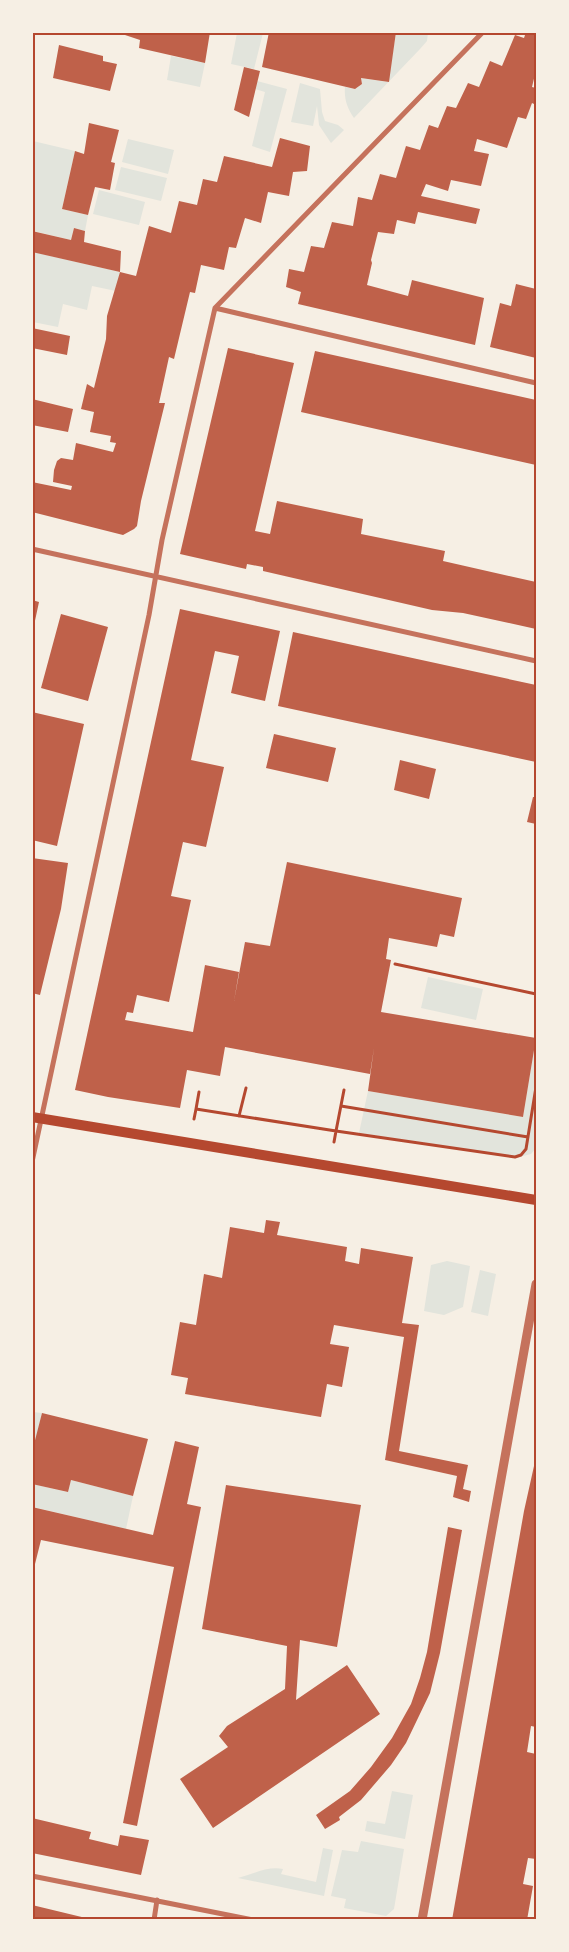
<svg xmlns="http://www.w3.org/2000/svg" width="569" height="1952" viewBox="0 0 569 1952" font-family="Raleway,sans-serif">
	<rect width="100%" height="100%" fill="#f6efe4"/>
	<!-- green -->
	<path fill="#e2e4dc" d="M237,33H263L254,69L231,64Z
		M396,33H428L427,41L420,49L354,118C347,108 344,99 345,87L355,89L362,84L361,78L388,82Z
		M171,56L205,63L200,87L167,80Z
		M257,81L287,89L270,152L252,146L265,92L255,89Z
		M300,83L320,89L322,112L325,121L338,125L344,130L331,143L319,125L317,106L313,126L291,122Z
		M128,139L174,150L168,174L122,162Z
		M33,141L75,151L62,209L88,215L85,231L74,228L71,240L33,231Z
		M121,167L167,178L161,201L115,190Z
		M99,190L145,202L139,225L93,214Z
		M33,252L120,272L116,291L92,286L87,310L63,304L58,327L33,322Z
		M428,977L483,989L476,1020L421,1008Z
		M536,1038V1148L531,1154L519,1157L359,1133L368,1091L523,1117Z
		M447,1261L470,1266L463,1307L444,1315L424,1311L431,1265Z
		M480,1270L496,1274L488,1316L471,1312Z
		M33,1412L42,1413L33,1452Z
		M71,1480L133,1496L126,1529L33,1507V1484L67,1492Z
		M392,1791L413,1795L405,1839L365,1831L367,1821L385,1824Z
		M361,1841L404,1849L394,1909L386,1916L344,1908L346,1899L331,1896L342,1850L358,1852Z
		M323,1848L333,1850L324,1896L238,1878C253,1874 268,1866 283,1869L281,1874L316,1882Z"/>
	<!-- building -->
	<path fill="#bf614a" d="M116,32H210L205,63L139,48L140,40Z
		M269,32H396L389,82L361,78L362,84L355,89L262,67Z
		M526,32H536V70L532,87L536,88V105L532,103L526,119L518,117L507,148L477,139L474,151L489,154L481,186L451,180L448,191L426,184L421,196L480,209L476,224L418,212L415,224L397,220L394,234L378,232L371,260L372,263L367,285L408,296L412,280L484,298L475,345L298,304L301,292L286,287L289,269L304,272L311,246L324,248L332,222L353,226L358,197L372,200L380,174L396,178L406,146L420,150L429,125L438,128L447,106L456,108L468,83L479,87L490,61L502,66L515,35L524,38Z
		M59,45L103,56V61L117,64L110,91L53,78Z
		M244,67L260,71L249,117L234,110Z
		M89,123L119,130L111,162L115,163L110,190L95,187L88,215L62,209L75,151L84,154Z
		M280,138L310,146L307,171L293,172L289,196L268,192L261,223L245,218L236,248L229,247L224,270L201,265L195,293L190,292L174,359L169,357L159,403H165L141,501L137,526L134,529L123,535L32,512V482L71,490L72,486L53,482L54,470L57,461L61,458L73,460L76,443L113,452L116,443L110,442L111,436L90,432L94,412L81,409L87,384L94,388L106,339L107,316L120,272L136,276L149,226L171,233L179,201L197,205L203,179L217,182L224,156L272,167Z
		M74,228L85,231L84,242L121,251L120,272L32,252V231L71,240Z
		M516,284L536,289V358L490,347L500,303L511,306Z
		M32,328L70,336L67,355L32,348Z
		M228,348L294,363L255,531L270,534L277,501L363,519L361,534L445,551L443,561L536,582V629L463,613L432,610L263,571V567L247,564L246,569L180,554Z
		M315,351L536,400V465L301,412Z
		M32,399L73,409L68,432L32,425Z
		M32,600L39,602L33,630H32Z
		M180,609L280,631L265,701L231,693L239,656L215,651L191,760L224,767L206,847L183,842L171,896L191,900L169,1002L137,995L133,1013L127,1012L125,1020L193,1032L205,965L239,972L234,1001L245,942L270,946L287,862L462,898L454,937L440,934L437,947L389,938L386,959L391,960L381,1012L536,1038L523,1117L368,1091L374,1048L370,1074L225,1047L220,1076L187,1070L180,1108L108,1097L75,1090Z
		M61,614L108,627L88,701L41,688Z
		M293,632L536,685V762L278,706Z
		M32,712L84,724L57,846L32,840Z
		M274,734L336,748L328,782L266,768Z
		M400,760L436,769L429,799L394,790Z
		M533,797H536V824L527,822Z
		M32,858L68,863L61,909L40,995L32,993Z
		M266,1220L280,1222L277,1235L347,1247L345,1261L359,1264L361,1248L413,1257L402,1323L419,1325L399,1451L468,1465L463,1489L471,1491L469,1502L453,1497L457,1476L385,1460L404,1337L334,1325L330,1344L349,1347L342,1387L327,1384L321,1417L185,1394L188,1378L171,1375L180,1322L196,1325L204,1274L222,1278L230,1227L264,1233Z
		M42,1413L148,1439L133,1496L71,1480L68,1492L32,1484V1452Z
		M175,1441L199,1447L187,1504L201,1507L137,1826L123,1823L174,1567L41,1540L32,1576V1507L153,1535Z
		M536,1457V1727L531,1726L527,1752L536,1754V1859L528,1858L523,1884L533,1886L527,1920H452L524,1511Z
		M226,1485L361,1505L337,1647L300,1640L296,1700L347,1665L380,1714L213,1828L180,1779L228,1747L219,1736L227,1726L285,1689L287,1646L202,1629Z
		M448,1527L462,1530L440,1653L430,1693L406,1743L391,1765L361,1800L339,1817L340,1820L325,1829L316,1815L350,1791L371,1767L392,1738L411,1704L420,1678L427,1652Z
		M32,1818L91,1832L89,1839L118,1846L120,1835L149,1840L141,1875L32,1853Z
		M32,1905L90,1919V1920H32Z"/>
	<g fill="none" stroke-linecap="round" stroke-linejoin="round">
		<!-- path -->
		<path stroke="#b5482f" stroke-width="3" d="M395,964L536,994
			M344,1090L336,1131L515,1157L521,1155L526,1149L536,1087
			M199,1092L196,1109L336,1131L334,1142
			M341,1106L528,1137
			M239,1116L246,1088
			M194,1119L196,1109"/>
		<!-- minor -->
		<path stroke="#c5725c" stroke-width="5" d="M215,308L536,383
			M32,549L536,661
			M32,1162L149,615L162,540L215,308L483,32
			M32,1876L253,1920
			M154,1920L157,1900"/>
		<!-- tertiary -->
		<path stroke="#c5725c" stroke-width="9" d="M422,1920L536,1284"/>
		<!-- secondary -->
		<path stroke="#b5482f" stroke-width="10" d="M32,1117L536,1200"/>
	</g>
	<!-- border -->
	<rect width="569" height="1952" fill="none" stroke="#f6efe4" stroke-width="68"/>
	<rect x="34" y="34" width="501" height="1884" fill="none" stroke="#b5482f" stroke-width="2"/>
</svg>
